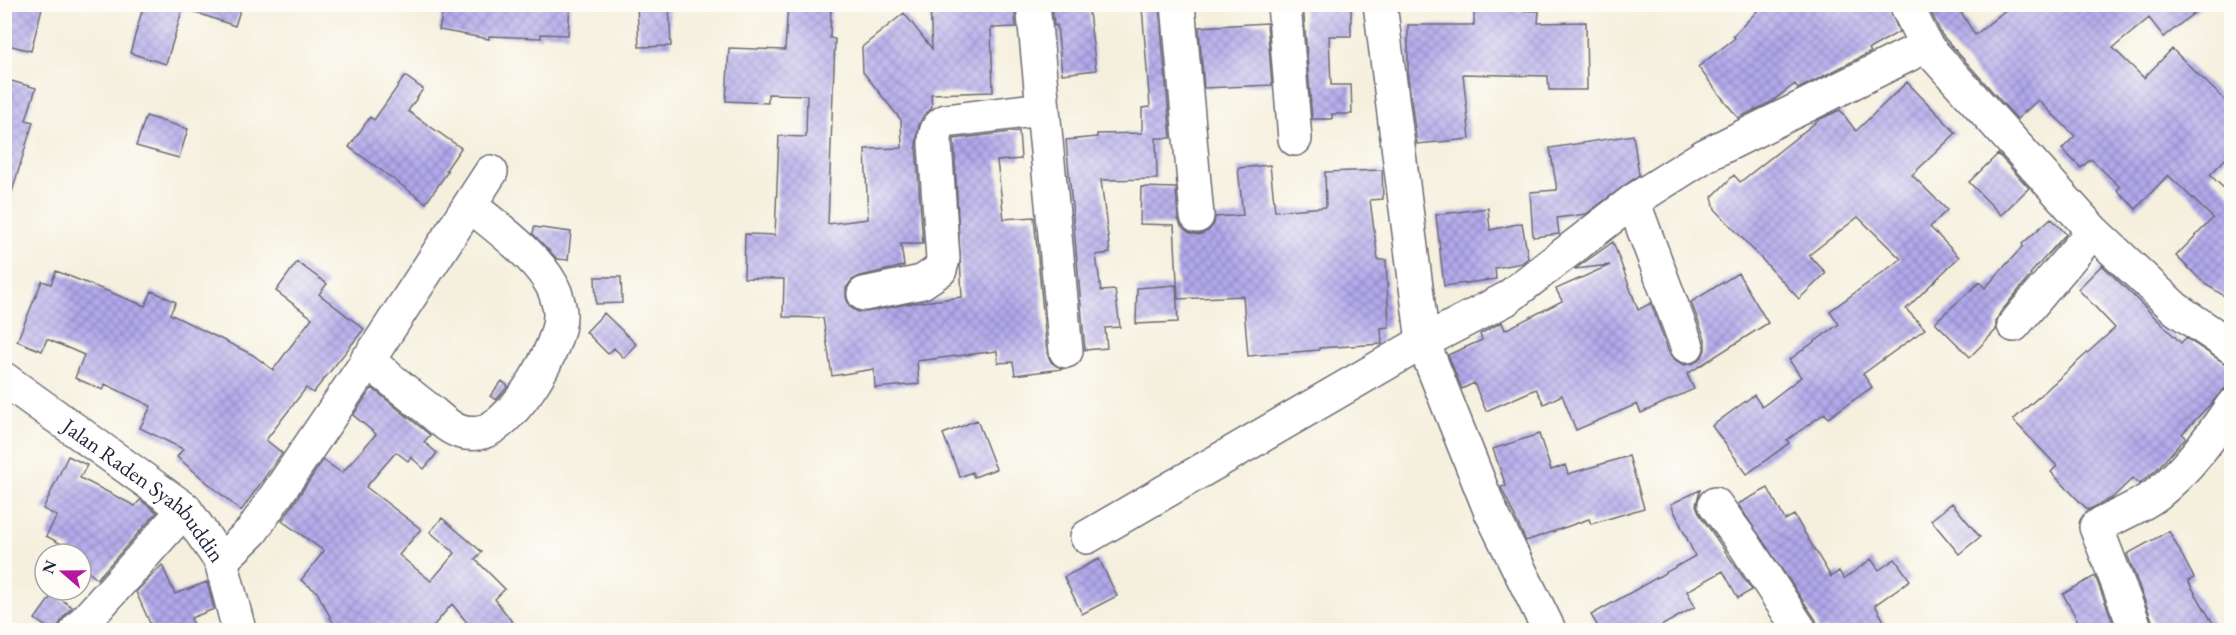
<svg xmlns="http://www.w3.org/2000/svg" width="2236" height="635" viewBox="0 0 2236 635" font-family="'EB Garamond',serif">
	<defs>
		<pattern id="building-cross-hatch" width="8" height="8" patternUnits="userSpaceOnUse" patternTransform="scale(1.5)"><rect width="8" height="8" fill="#b2a9eb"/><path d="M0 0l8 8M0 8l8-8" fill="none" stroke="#9089c0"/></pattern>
	</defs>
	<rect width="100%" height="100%" fill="#fdfcf7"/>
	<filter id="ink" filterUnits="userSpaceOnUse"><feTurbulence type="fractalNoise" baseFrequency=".0167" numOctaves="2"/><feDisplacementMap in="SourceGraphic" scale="12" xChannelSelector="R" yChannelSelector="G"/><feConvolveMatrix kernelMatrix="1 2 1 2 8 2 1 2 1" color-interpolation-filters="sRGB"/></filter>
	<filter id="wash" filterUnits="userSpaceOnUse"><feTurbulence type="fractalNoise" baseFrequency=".008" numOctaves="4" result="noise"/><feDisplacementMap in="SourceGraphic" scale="24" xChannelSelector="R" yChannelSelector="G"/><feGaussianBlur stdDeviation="1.35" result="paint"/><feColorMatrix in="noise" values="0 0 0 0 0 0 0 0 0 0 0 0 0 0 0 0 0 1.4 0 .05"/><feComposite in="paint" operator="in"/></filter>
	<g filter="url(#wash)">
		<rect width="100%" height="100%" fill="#f5f0de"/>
		<g id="blocks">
			<!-- building -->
			<path fill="url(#building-cross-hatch)" d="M4,4H43L31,51L4,44Z
				M144,4H242L235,26L183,8L166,64L130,53Z
				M444,4H570L568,35L541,34V38L489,36V39L439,30Z
				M637,4H669L671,46L639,47Z
				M788,4H831L830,38L835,39L828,224L868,219L865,149L902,148L901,120L863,72L862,47L904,13L932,49L930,4H1014L1016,27L991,28L993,92L931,94L932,108L923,116L919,125L916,145L923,244H901L904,266L860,276L852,280L846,288V297L850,307L858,312H867L906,304L962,297L954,139L1019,131L1021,159L997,161L1004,219L1034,217L1047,353L1051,362L1062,369L1015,375L1013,362L998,363L997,351L917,361L919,384L875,388L874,369L832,376L823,318L783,317L784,279L744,278L745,234L775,235L779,136L806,137L807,95L768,94V103L726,101L729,48L785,50Z
				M1052,4H1088L1096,70L1062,74L1057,25L1054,26Z
				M1303,4H1351V36H1329L1331,85H1351L1352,114H1332V119H1312Z
				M1764,4H1888L1899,32L1869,49L1871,52L1798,89L1795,84L1771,102L1738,118L1698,67L1735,38L1733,36Z
				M1930,4H1956L1975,35L2013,4H2205L2164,37L2149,18L2113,48L2144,78L2172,49L2232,107V152L2210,175L2232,196V301L2205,284L2176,256L2213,218L2168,175L2136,209L2117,190L2120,187L2091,159L2081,168L2062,149L2075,136L2038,100L2017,119L1942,35L1928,6Z
				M1159,6L1171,138H1156L1157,179L1101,180L1110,253L1096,255L1101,291L1115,290L1120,327L1105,328L1107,348L1085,350L1066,140L1097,137V134L1142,133V108L1150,107L1142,7Z
				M1474,9L1539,11L1538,23L1586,22L1587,90H1549L1548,76L1463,74L1470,139L1417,144L1408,76V25H1474Z
				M1267,23L1272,85L1204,88L1199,27Z
				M405,76L423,89L408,111L461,148L446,170L448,171L426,203L349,147L370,117L374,120Z
				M4,79L36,88L26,120L33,122L9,202H4Z
				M1907,82L1956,133L1912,175L1947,210L1930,227L1959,257L1906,309L1925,329L1863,374L1872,387L1828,418L1825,413L1787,440L1789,443L1747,474L1712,426L1754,395L1762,407L1801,377L1789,360L1839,324L1830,311L1901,259L1858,217L1809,255L1826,273L1799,299L1715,209L1712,197L1734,175L1740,182L1820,119L1840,110L1856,131Z
				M146,116L188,129L179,158L136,146Z
				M1633,135L1639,175L1586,214L1557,218L1559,234L1533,237L1530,192L1557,190L1550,148Z
				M1998,154L2029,188L2001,215L1969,182Z
				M1270,165L1275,211L1326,207L1325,172L1382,170L1383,199L1370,200L1378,260H1386L1389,327L1381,328L1382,344L1319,348V350L1248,356L1243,296L1178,299L1174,225L1140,224L1141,187L1176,188L1178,218L1181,226L1190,233L1199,235L1208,231L1214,224L1215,217L1243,215L1238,168Z
				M1488,208L1490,230L1522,223L1528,258L1522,263L1495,268L1496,279L1444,286L1436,215Z
				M2051,218L2066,234L2030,274L2031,275L2000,313L1996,321V330L1970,357L1935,322L1980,282L1985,288L2023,246L2022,244Z
				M534,227L571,232L568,260L557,259L533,234Z
				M1613,242L1638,310L1651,303L1669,353L1676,361L1684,365L1694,363L1702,357L1705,350V339L1691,302L1738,273L1768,323L1687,374L1694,389L1641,413L1637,404L1576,430L1562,395L1544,404L1536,389L1486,411L1474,383L1462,389L1448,355L1482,340L1480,334L1502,322L1505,330L1562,301L1556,289L1610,265L1575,269Z
				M297,262L327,284L319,294L364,329L313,393L306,388L266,440L282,453L241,511L177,457L183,449L140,428L151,406L105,384L103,390L75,378L84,355L47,339L42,351L17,341L42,281L51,284L56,271L145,306L152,291L176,302L170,314L253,355L273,370L312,318L276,291Z
				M2102,265L2181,343L2186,338L2226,364L2232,369V381L2182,434L2186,437L2156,470L2139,484L2133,478L2112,498L2088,510L2051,472L2057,466L2013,420L2115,328L2078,289Z
				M595,277H621L622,303L596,304Z
				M1176,285L1178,322L1136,324L1137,288Z
				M604,313L636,344L624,358L614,348L608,354L586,332Z
				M502,381L508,386L496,400L490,396Z
				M372,388L430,435L424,442L437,453L424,469L411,457L408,461L396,452L366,487L421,529L399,555L431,581L455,553L430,532L442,518L482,552L475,559L505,589L495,599L518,630H473L452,604L430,630H337L317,592L301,580L324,551L282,521L323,460L342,473L376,434L353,415Z
				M977,420L996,469L974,477L972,472L960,477L943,434Z
				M1539,434L1551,470L1565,465L1568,474L1629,456L1644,508L1591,524L1589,519L1526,541L1501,487L1506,486L1493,449Z
				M68,456L87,465L80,478L135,506L140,500L157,512L97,579L81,566V554H68L71,549L46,536L57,516L43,509Z
				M1768,488L1785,520L1794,515L1831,577L1839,571L1844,579L1871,559L1879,570L1895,559L1910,580L1875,605L1889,630H1818L1816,620L1738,504Z
				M1700,490L1696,505L1700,515L1752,590L1738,598L1723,571L1687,591L1695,607L1654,630H1600L1591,615L1695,556L1671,504Z
				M1952,503L1980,537L1959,554L1931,520Z
				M2169,531L2194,578L2188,581L2217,630H2154L2153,623L2127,554Z
				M1099,559L1117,596L1082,614L1064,577Z
				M162,565L175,594L207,582L214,609L191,618L195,630H153L136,592Z
				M2095,576L2116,630H2083L2063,594Z
				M53,594L72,607L63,618L56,630H51L35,619Z"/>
		</g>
	</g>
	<g filter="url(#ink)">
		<use href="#blocks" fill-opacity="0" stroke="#6c6a74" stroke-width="1.5"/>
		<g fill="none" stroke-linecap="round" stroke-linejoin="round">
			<defs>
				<path id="minor" d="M1033,4L1066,351
					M1178,4L1197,216
					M1284,4L1295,139
					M1380,4L1423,342L1490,510L1549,630
					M1906,4L1926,46L2093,231L2176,309L2232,347
					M1633,201L1687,346
					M864,294L922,282L940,270L943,259L935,144C935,133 936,127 946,121L1042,109
					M2014,325L2093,231
					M367,360C387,376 407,393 428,409C438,417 448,428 461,432C468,434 476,434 483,432C515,422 561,347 560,314C560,308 557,298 555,292C543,260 496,227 470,205
					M1715,504L1744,544L1800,630
					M1087,537L1423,342L1506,299L1633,201L1704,156L1926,46
					M221,561L252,531L377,347L491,172
					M77,630L185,509
					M2136,630L2096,527C2116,516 2140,507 2157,494C2188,469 2210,438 2232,406"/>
				<g id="major">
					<path id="s1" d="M4,379L185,509L221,561L239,630"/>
				</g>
			</defs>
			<!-- minor casing -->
			<use href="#minor" stroke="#6c6a74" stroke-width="36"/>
			<!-- major casing -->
			<use href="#major" stroke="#6c6a74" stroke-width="36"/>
			<!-- minor -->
			<use href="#minor" stroke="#fff" stroke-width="33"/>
			<!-- major -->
			<use href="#major" stroke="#fff" stroke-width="33"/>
		</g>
	</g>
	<g text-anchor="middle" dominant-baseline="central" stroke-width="4.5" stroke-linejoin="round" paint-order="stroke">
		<!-- street labels -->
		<g font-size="22" fill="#22223b" stroke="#fdfcf7">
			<text stroke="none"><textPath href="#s1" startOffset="180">Jalan Raden Syahbuddin</textPath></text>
		</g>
	</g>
	<!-- margin -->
	<rect width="2236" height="635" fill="none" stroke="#fdfcf7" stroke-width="24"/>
	<!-- north arrow -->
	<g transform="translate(63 572) rotate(290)"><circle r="28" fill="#fdfcf7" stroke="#a5a5ac" stroke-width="1.5"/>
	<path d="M0-4.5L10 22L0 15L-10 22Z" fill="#b5179e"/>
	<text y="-9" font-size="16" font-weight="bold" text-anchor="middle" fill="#22223b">N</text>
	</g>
</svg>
